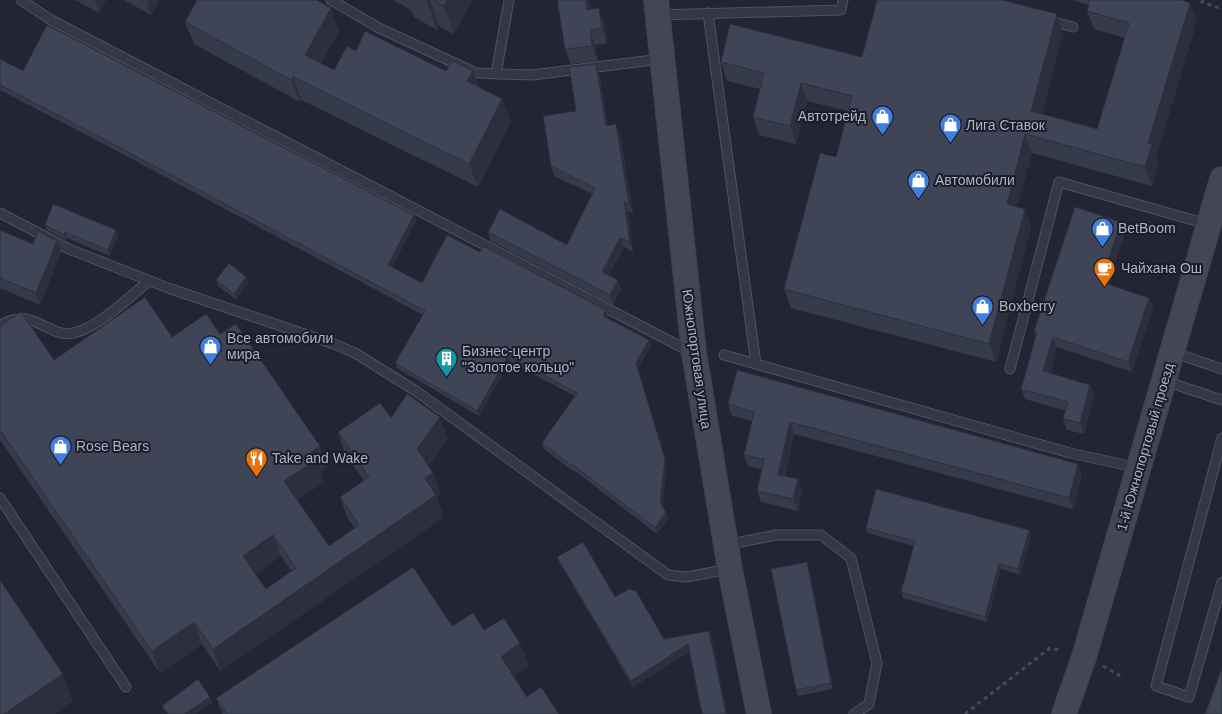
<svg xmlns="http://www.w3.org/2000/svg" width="1222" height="714" viewBox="0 0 1222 714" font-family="Arial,sans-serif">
	<rect width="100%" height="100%" fill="#212534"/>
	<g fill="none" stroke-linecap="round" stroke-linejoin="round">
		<defs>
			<path id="lane" d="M21,0L51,20L691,352
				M331,0L379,28L476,73L532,75L661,59
				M708,13L756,364
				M657,15L841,10L843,0
				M1050,21L1073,27
				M496,74L509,0
				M0,213L69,249L168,288L334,344L355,353L416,391L668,575L687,577L729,569
				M0,326C33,304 48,339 73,333C98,328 129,297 149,281
				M1172,352L1222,369
				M724,355L1070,453L1139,468
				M1010,369L1059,182L1207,224
				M1165,381L1222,400
				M1222,438L1156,686L1189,697L1222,582
				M0,498L126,687
				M726,545L776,535H821L851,558L877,663L869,704L854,714"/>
			<path id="secondary" d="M656,0L694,353L730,569L759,714
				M1064,714L1084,657L1222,179"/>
		</defs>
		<!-- lane casing -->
		<use href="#lane" stroke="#4f5260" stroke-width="11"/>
		<!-- secondary casing -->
		<use href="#secondary" stroke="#3e414e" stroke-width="26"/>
		<!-- path -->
		<path stroke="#404d53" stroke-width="3" stroke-dasharray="4 4" stroke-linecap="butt" d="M1203,0L1202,2L1222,9
			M1103,666L1124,678
			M965,714L1050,648L1062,651"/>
		<!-- lane -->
		<use href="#lane" stroke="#343845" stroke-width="9"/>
		<!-- secondary -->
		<use href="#secondary" stroke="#424657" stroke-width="24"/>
	</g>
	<!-- wall -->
	<path fill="#363b4b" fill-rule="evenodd" d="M75,0H106L99,13Z
		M124,0H159L151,15Z
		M393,0H473L454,34L439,26L437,30L414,17L411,10Z
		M557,0H589L590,9L604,23L607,43L595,45L598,61L571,64L565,49Z
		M1072,0H1181L1190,3L1197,21L1156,157L1158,163L1152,186L1032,153L1017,207L1031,227L996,362L791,308L784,289L836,157L848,111L807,101L796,144L759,135L753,117L760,89L727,81L721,62L862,57L1063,33L1042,114L1097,129L1125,38L1094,29L1087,11L1089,5Z
		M185,22L339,31L321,63L334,70L356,51L446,71H473L479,87L502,99L511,122L478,187L301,100L300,102L194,44Z
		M0,59L23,71L416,221L392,267L422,283L480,252L606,310L608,316L607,318L649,340L651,346L638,368L667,465L662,507L668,518L657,534L575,471L574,472L544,449L542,443L575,396L510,362L479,416L397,368L395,363L423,315L100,142L0,90Z
		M596,64L599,73L608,126L620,134L633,213L628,211L633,252L624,247L609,275L621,289L613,305L491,241L488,232L567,245L592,194L554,176L551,166L576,111Z
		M45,225L116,230L118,236L110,256L67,238L66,240L47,230Z
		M0,230L33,244L57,241L61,252L40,305L0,288Z
		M1125,233L1108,284L1149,298L1153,308L1132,372L1057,347L1050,373L1090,385L1094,395L1084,434L1067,430L1063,419L1066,411L1025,399L1021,389L1036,335L1034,331Z
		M246,277L248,283L236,299L218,286L216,280Z
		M0,326L54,360L172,337L220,334L320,446L327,467L321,472L324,482L297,500L329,546L355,528L348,519L340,497L364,481L345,454L338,432L391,418L448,439L428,466L433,473L441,494L437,497L444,517L220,671L202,644L160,673L0,440ZM281,556L292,572L266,589L255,574Z
		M728,404L1082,476L1073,509L794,434L785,476L798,479L802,491L798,511L761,502L757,491L761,469L748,466L744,455L752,421L732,416Z
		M866,528L1029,530L1031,536L1020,575L1001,569L987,622L903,598L901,592L914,546L868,533Z
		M557,557L615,597L664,639L709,631L712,637L633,687L559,562Z
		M809,568L833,689L798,696L796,690Z
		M452,626L484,630L529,666L514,676L527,697L559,714H222L216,698Z"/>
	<!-- shaded-wall -->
	<path fill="#2c303d" d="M95,0H106L99,13Z
		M147,0H159L151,15L147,1Z
		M428,0H430L439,26L437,30L427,2Z
		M447,0H473L454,34L444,6Z
		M586,0H589L593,24L587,10Z
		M1190,3L1197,21L1156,157L1158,163L1152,186L1145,167L1148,143Z
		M331,8L339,31L313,78L305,55Z
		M599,8L604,23L607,43L602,28Z
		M1057,14L1063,33L1038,130L1031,111Z
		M590,30L595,45L598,61L592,46Z
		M596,64L599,73L609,135L606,126Z
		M473,71L481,94L467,81Z
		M293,77L301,100L300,102L291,80Z
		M801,83L807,101L796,144L790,126Z
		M502,99L511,122L478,187L469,164Z
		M616,124L620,134L633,213L629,204Z
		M1025,134L1032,153L1013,222L1007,204Z
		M624,201L628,211L633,252L630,242Z
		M1025,209L1031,227L996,362L989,344Z
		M414,215L416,221L390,271L388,265Z
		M1121,222L1125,233L1105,293L1101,282Z
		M116,230L118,236L110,256L108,250Z
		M65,232L67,238L66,240L64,235Z
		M620,238L624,247L606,281L602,272Z
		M57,241L61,252L40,305L36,293Z
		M246,277L248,283L236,299L234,294Z
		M618,280L621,289L613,305L610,295Z
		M1149,298L1153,308L1132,372L1128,362Z
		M606,310L608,316L605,322L603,316Z
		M1053,337L1057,347L1047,382L1043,371Z
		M649,340L651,346L638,368L667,465L662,509L660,503L636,363Z
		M508,356L510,362L479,416L477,411Z
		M1090,385L1094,395L1084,434L1080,423Z
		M440,417L448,439L425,471L417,449Z
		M790,422L794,434L782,486L778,475Z
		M320,446L327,467L321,472L324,482L292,503L284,481L311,452Z
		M1078,464L1082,476L1073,509L1069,498Z
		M433,473L441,494L437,497L444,517L220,671L213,649Z
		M798,479L802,491L798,511L793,499Z
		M666,512L668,518L657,534L655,528Z
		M1029,530L1031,536L1020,575L1018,569Z
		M273,535L281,556L250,578L243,556Z
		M807,562L809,568L833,689L831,683Z
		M999,564L1001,569L987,622L985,617Z
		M194,622L202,644L160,673L152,651Z
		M709,631L712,637L727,714H726Z
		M520,643L529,666L509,679L501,657Z
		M688,644L690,650L633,687L631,681Z
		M63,674L73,701L55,714H4Z
		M210,697L212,703L196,714H185Z"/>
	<!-- building -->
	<path fill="#3f4557" stroke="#2c303d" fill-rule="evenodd" d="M197,0H317L331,8L305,55L334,70L347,46L356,51L365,31L446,71L453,61L473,71L467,81L502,99L469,164L293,77L291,80L185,22Z
		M433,0H447L444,6Z
		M557,0H586L587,10L599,8L602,28L590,30L592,46L565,49Z
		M877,0H1002L1057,14L1031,111L1097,129L1129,23L1087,11L1090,0H1181L1190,3L1148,143L1152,144L1145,167L1025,134L1007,204L1025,209L989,344L784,289L820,153L836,157L852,96L801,83L790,126L753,117L764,73L721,62L730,24L862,57Z
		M47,25L414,215L388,265L422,283L447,235L480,252L483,246L606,310L603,316L649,340L636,363L665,459L660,503L666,512L655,528L573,465L572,466L542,443L577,393L508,356L477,411L395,363L425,311L98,136L0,85V59L23,71Z
		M596,64L606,126L616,124L629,204L624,201L630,242L620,238L602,272L618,280L610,295L488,232L500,209L567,245L595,188L551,166L543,116L576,111L569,67Z
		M53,204L116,230L108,250L65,232L64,235L45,225Z
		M1075,207L1121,222L1101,282L1149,298L1128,362L1053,337L1043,371L1090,385L1080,423L1063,419L1068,402L1021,389L1037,332L1034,331Z
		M0,230L33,244L38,231L57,241L36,293L0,278Z
		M229,263L246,277L234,294L216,280Z
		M145,297L172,337L206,314L220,334L236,324L320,446L311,452L316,460L284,481L329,546L359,525L340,497L369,477L338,432L380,403L391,418L407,394L440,417L417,449L433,473L425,478L436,495L213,649L194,622L152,651L0,430V326L21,312L54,360ZM273,535L296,568L266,589L243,556Z
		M737,370L1078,464L1069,498L790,422L778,475L798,479L793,499L757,491L764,459L744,455L754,412L728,404Z
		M876,489L1029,530L1018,569L999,564L985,617L901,592L915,541L866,528Z
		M583,542L615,597L629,589L636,591L664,639L709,631L726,714H702L688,644L631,681L557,557Z
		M807,562L831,683L796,690L771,569Z
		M413,567L452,626L473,613L484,630L504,618L520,643L501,657L527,697L541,687L559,714H227L216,698Z
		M0,580L63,674L4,714H0Z
		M1222,668V714H1205Z
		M198,679L210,697L185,714H168L162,706Z"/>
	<!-- icons -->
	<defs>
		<symbol id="shop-pin" viewBox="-11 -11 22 30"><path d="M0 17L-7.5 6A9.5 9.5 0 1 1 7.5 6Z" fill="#3f7fe0" stroke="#1a1d29"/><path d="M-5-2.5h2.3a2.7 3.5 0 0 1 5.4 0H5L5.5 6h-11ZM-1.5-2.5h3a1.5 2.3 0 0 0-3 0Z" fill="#fff"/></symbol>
		<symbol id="cafe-pin" viewBox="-11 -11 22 30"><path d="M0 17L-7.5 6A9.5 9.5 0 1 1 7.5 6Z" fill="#e8710a" stroke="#1a1d29"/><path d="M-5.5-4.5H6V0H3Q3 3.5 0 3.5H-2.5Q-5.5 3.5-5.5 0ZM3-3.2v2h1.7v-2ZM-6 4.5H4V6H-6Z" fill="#fff"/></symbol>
		<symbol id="building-pin" viewBox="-11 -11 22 30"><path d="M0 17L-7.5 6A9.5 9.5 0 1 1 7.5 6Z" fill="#0f9aa8" stroke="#1a1d29"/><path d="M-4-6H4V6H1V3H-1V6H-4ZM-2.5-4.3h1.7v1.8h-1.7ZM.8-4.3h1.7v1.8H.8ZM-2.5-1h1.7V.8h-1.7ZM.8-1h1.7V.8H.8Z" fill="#fff"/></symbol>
		<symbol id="restaurant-pin" viewBox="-11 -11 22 30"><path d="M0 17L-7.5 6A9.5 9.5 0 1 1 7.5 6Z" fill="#e8710a" stroke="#1a1d29"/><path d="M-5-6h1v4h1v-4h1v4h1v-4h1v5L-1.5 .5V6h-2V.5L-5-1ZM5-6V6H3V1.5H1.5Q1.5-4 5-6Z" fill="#fff"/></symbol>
	</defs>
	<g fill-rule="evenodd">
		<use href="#shop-pin" x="870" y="104" width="25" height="34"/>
		<use href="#shop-pin" x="938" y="112" width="25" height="34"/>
		<use href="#shop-pin" x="906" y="168" width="25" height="34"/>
		<use href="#shop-pin" x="1090" y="216" width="25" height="34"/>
		<use href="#cafe-pin" x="1092" y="256" width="25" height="34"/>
		<use href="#shop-pin" x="970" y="294" width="25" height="34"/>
		<use href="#shop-pin" x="198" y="334" width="25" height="34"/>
		<use href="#building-pin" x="434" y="346" width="25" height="34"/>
		<use href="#shop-pin" x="48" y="434" width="25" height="34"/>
		<use href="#restaurant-pin" x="244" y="446" width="25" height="34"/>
	</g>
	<g text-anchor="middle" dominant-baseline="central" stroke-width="4" stroke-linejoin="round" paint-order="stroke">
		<!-- poi labels -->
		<g font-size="14" fill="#aeb2c2" stroke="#1a1d29" text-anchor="start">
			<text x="866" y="116" text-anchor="end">Автотрейд</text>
			<text x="966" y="125">Лига Ставок</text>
			<text x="935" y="180">Автомобили</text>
			<text x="1118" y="228">BetBoom</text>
			<text x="1121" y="268">Чайхана Ош</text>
			<text x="999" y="306">Boxberry</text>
			<text x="227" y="338">Все автомобили<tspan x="227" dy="16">мира</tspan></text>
			<text x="462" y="351">Бизнес-центр<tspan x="462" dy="16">"Золотое кольцо"</tspan></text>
			<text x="76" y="446">Rose Bears</text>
			<text x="272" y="458">Take and Wake</text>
		</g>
		<!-- street labels -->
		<g font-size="14" fill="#aeb2c2" stroke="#1a1d29">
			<text transform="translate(697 359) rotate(82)">Южнопортовая улица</text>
			<text transform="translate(1145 447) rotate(-74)">1-й Южнопортовый проезд</text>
		</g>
	</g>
</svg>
